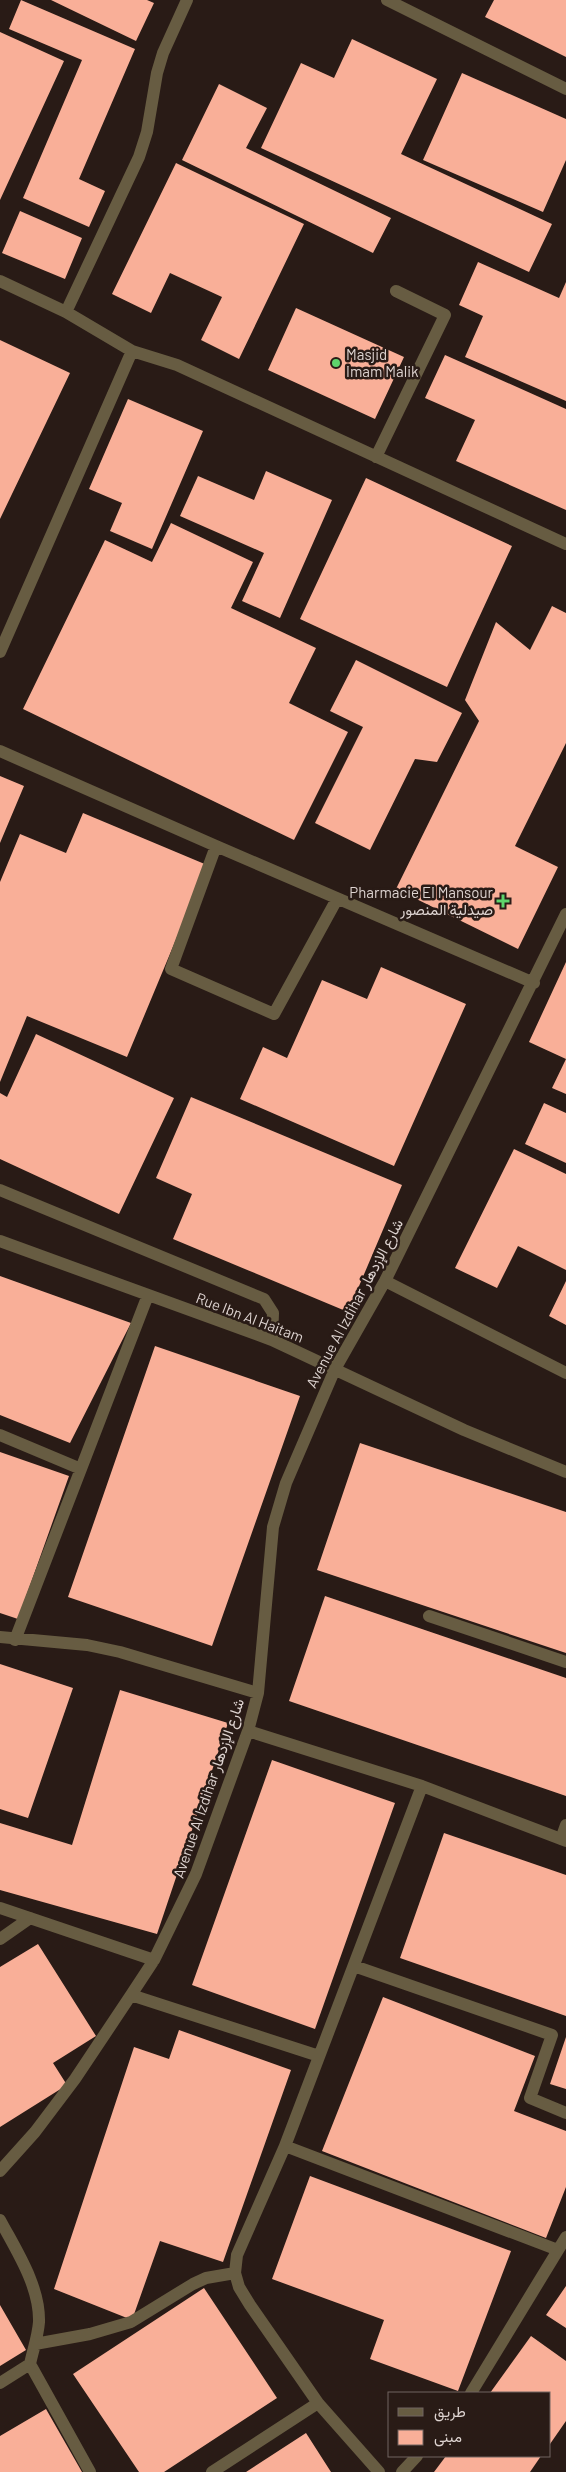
<svg xmlns="http://www.w3.org/2000/svg" width="566" height="2472" viewBox="0 0 566 2472" font-family="Barlow,Vazirmatn,sans-serif">
	<rect width="100%" height="100%" fill="#291b16"/>
	<!-- building -->
	<path fill="#f9af98" d="M21,0L135,49L79,179L105,191L89,227L23,198L82,60L9,29Z
		M51,0H147L154,3L136,41Z
		M494,0H566V57L485,17Z
		M0,32L64,61L0,200Z
		M352,39L437,79L401,154L552,224L529,272L261,148L301,63L334,78Z
		M462,73L566,119V160L543,212L423,160Z
		M219,84L267,108L246,148L391,218L373,253L182,160Z
		M176,163L304,224L239,359L201,340L222,297L170,273L151,313L112,294Z
		M20,211L82,238L65,279L2,253Z
		M478,262L559,298L566,282V401L465,357L483,316L459,305Z
		M296,308L404,357L375,419L268,370Z
		M0,340L70,373L0,519Z
		M445,355L566,409V510L456,461L475,420L425,398Z
		M128,399L203,431L152,549L110,531L122,503L89,489Z
		M266,471L332,500L280,618L242,601L264,553L180,516L198,476L254,500Z
		M366,478L512,546L447,687L300,619Z
		M171,523L253,562L231,608L316,648L289,703L348,732L294,840L23,709L105,540L152,562Z
		M552,606L566,613V743L515,846L558,867L518,949L396,889L479,721L465,700L496,622L530,650Z
		M356,660L462,713L437,762L415,759L370,850L315,823L363,727L330,711Z
		M0,776L24,786L0,843Z
		M83,813L207,865L127,1057L27,1016L0,1082V882L20,834L66,853Z
		M566,962V1094L552,1088L566,1059L529,1042Z
		M381,967L466,1004L394,1166L240,1099L263,1047L287,1058L322,980L367,999Z
		M36,1034L174,1098L119,1214L0,1159V1093L7,1097Z
		M191,1097L402,1185L348,1312L173,1239L192,1194L156,1178Z
		M544,1103L566,1113V1163L525,1144Z
		M514,1149L566,1174V1270L518,1246L497,1288L455,1268Z
		M0,1276L131,1323L70,1443L0,1415Z
		M566,1281V1325L549,1316Z
		M155,1346L300,1396L212,1646L68,1597Z
		M360,1443L566,1512V1653L317,1570Z
		M0,1452L69,1476L18,1619L0,1613Z
		M325,1596L566,1678V1796L289,1701Z
		M0,1664L73,1688L28,1818L0,1809Z
		M120,1690L228,1723L157,1934L0,1890V1823L72,1845Z
		M272,1760L395,1803L315,2029L192,1985Z
		M444,1833L566,1875V2016L400,1958Z
		M38,1944L96,2036L53,2063L67,2085L0,2127V1967Z
		M383,1997L535,2056L514,2111L566,2131V2187L546,2238L322,2151Z
		M179,2030L291,2070L223,2262L160,2241L132,2320L54,2289L134,2047L169,2059Z
		M566,2037V2089L550,2084Z
		M310,2176L511,2251L458,2391L370,2359L384,2320L272,2279Z
		M566,2286V2328L546,2315Z
		M204,2288L277,2398L164,2472H139L73,2374Z
		M0,2305L26,2350L0,2366Z
		M531,2336L566,2361V2421L550,2444V2393H490Z
		M46,2409L82,2472H0V2436Z
		M306,2433L331,2472H246Z
		M446,2456H541L530,2472H434Z"/>
	<g fill="none" stroke-linecap="round" stroke-linejoin="round">
		<!-- minor -->
		<path stroke="#675c42" stroke-width="12" d="M387,0L566,89
			M0,281L66,312L132,351L177,365L566,544
			M66,312L139,157L147,132L157,73L163,53L187,0
			M376,457L445,315L396,291
			M0,652L132,351
			M0,751L216,846L534,983
			M216,846L171,969L274,1014L337,899
			M0,1190L264,1299L273,1313L272,1340
			M0,1241L272,1340L464,1430L566,1472
			M385,1281L566,1373
			M0,1435L81,1469
			M429,1616L566,1662
			M0,1637L87,1645L120,1652L258,1693
			M15,1640L148,1295
			M248,1731L422,1786L566,1841
			M561,1839L566,1825
			M0,1908L154,1960
			M0,1939L30,1918
			M354,1966L552,2035L530,2098L566,2113
			M131,1995L319,2056
			M285,2146L558,2250
			M0,2171L35,2132L75,2079L131,1995L154,1960L196,1874L248,1731L258,1693L273,1527L286,1483L335,1369L385,1281L566,914
			M0,2220C16,2250 40,2286 39,2322C38,2336 33,2350 30,2364L90,2472
			M35,2344L90,2334L131,2322L193,2284L206,2278L235,2273
			M0,2383L30,2364
			M471,2393L566,2237
			M212,2472L318,2403
			M379,2472L318,2403L250,2305L239,2287L235,2273L237,2255L285,2146L422,1786
			M402,2472L417,2456"/>
	</g>
	<!-- markers -->
	<g fill="#5ed56c" stroke="#291b16" stroke-width="2">
		<circle cx="336" cy="363" r="5"/>
		<path d="M500.5 893.5h5v5h5v5h-5v5h-5v-5h-5v-5h5z"/>
	</g>
	<g text-anchor="middle" dominant-baseline="central" stroke-width="5" stroke-linejoin="round" paint-order="stroke">
		<!-- poi labels -->
		<g font-size="15" fill="#ddd3d0" stroke="#291b16" text-anchor="start">
			<text x="346" y="354">Masjid<tspan x="346" dy="17">Imam Malik</tspan></text>
			<text x="493" y="892" text-anchor="end">Pharmacie El Mansour<tspan x="493" dy="17">صيدلية المنصور</tspan></text>
		</g>
		<!-- street labels -->
		<g font-size="15" fill="#ddd3d0" stroke="#291b16">
			<text transform="translate(354 1303) rotate(-62)">Avenue Al Izdihar شارع الإزدهار</text>
			<text transform="translate(250 1317) rotate(21)">Rue Ibn Al Haitam</text>
			<text transform="translate(208 1788) rotate(-71)">Avenue Al Izdihar شارع الإزدهار</text>
		</g>
	</g>
	<!-- legend -->
	<rect x="388" y="2392" width="162" height="65" fill="#291b16" stroke="#716560"/>
	<rect x="398" y="2408" width="25" height="8" fill="#675c42" stroke="#716560"/>
	<text x="434" y="2417" font-size="15" fill="#ddd3d0">طريق</text>
	<rect x="398" y="2430" width="25" height="15" fill="#f9af98" stroke="#716560"/>
	<text x="434" y="2442" font-size="15" fill="#ddd3d0">مبنى</text>
</svg>
